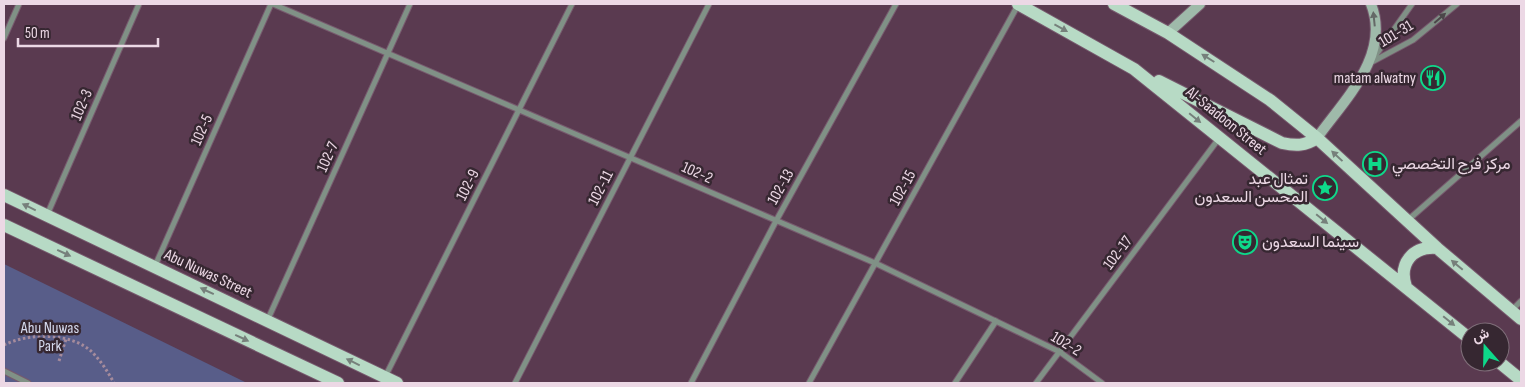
<svg xmlns="http://www.w3.org/2000/svg" width="1525" height="387" viewBox="0 0 1525 387" font-family="'Sofia Sans Condensed',Vazirmatn,sans-serif">
	<rect width="100%" height="100%" fill="#5a3a50"/>
	<!-- green -->
	<path fill="#585d89" d="M4,264L247,383H4Z"/>
	<g fill="none" stroke-linecap="round" stroke-linejoin="round">
		<defs>
			<path id="street" d="M273,4L875,263L1060,352L1102,383
				M4,38L19,4
				M1373,59L1412,4
				M1370,63L1413,40L1457,4
				M47,215L139,4
				M1408,220L1521,121
				M155,266L271,4
				M1512,310L1521,301
				M268,319L410,4
				M4,371L28,383
				M385,377L572,4
				M515,383L709,4
				M691,383L776,221L896,4
				M809,383L1018,5
				M955,383L996,321
				M1036,383L1220,137"/>
			<path id="secondary" d="M1168,33L1200,4
				M1317,138C1345,99 1391,55 1371,4"/>
			<path id="primary" d="M1018,4L1134,69L1470,339
				M1114,4L1168,33L1270,100L1317,138L1437,248L1521,319
				M1159,81L1282,143C1296,146 1305,146 1317,138
				M4,195L397,383
				M4,225L338,383
				M1406,287C1398,263 1413,246 1437,248
				M1499,362L1521,380"/>
		</defs>
		<!-- street casing -->
		<use href="#street" stroke="#775a6e" stroke-width="7"/>
		<!-- secondary casing -->
		<use href="#secondary" stroke="#775a6e" stroke-width="12"/>
		<!-- primary casing -->
		<use href="#primary" stroke="#775a6e" stroke-width="14"/>
		<!-- path -->
		<path stroke="#a58b9c" stroke-width="3" stroke-dasharray="2.5 2.5" stroke-linecap="butt" d="M4,345C28,333 71,332 92,352C101,361 108,372 114,383
			M59,361L66,339"/>
		<!-- street -->
		<use href="#street" stroke="#809186" stroke-width="5"/>
		<!-- secondary -->
		<use href="#secondary" stroke="#9fbaaa" stroke-width="10"/>
		<!-- primary -->
		<use href="#primary" stroke="#b7dac5" stroke-width="12"/>
	</g>
	<!-- one-way arrows -->
	<defs><path id="oneway-solid" d="M-6-.8H1V-3.2L6.5 0L1 3.2V.8H-6Z" transform="scale(1.25)"/></defs>
	<use fill="#4c474a" href="#oneway-solid" transform="translate(1440 18) rotate(-41)"/>
	<use fill="#656967" href="#oneway-solid" transform="translate(1374 19) rotate(-96)"/>
	<g fill="#76807b">
		<use href="#oneway-solid" transform="translate(1061 28) rotate(29)"/>
		<use href="#oneway-solid" transform="translate(1208 58) rotate(-148)"/>
		<use href="#oneway-solid" transform="translate(1195 118) rotate(39)"/>
		<use href="#oneway-solid" transform="translate(1337 156) rotate(-137)"/>
		<use href="#oneway-solid" transform="translate(29 207) rotate(-154)"/>
		<use href="#oneway-solid" transform="translate(1322 219) rotate(39)"/>
		<use href="#oneway-solid" transform="translate(64 253) rotate(25)"/>
		<use href="#oneway-solid" transform="translate(1457 265) rotate(-140)"/>
		<use href="#oneway-solid" transform="translate(207 291) rotate(-155)"/>
		<use href="#oneway-solid" transform="translate(1449 321) rotate(39)"/>
		<use href="#oneway-solid" transform="translate(242 338) rotate(25)"/>
		<use href="#oneway-solid" transform="translate(353 362) rotate(-154)"/>
	</g>
	<!-- icons -->
	<defs>
		<symbol id="restaurant-ring" viewBox="-11 -11 22 22"><circle r="9.5" fill="#362731" stroke="#0ed98a" stroke-width="1.5"/><path d="M-5-6h1v4h1v-4h1v4h1v-4h1v5L-1.5 .5V6h-2V.5L-5-1ZM5-6V6H3V1.5H1.5Q1.5-4 5-6Z" fill="#0ed98a"/></symbol>
		<symbol id="hospital-ring" viewBox="-11 -11 22 22"><circle r="9.5" fill="#362731" stroke="#0ed98a" stroke-width="1.5"/><path d="M-5-5h3v3.5h4V-5h3V5h-3V1.5h-4V5h-3Z" fill="#0ed98a"/></symbol>
		<symbol id="sight-ring" viewBox="-11 -11 22 22"><circle r="9.5" fill="#362731" stroke="#0ed98a" stroke-width="1.5"/><path d="M0-6L1.8-2.2L6-1.7L2.9 1.2L3.7 5.4L0 3.3L-3.7 5.4L-2.9 1.2L-6-1.7L-1.8-2.2Z" fill="#0ed98a"/></symbol>
		<symbol id="theatre-ring" viewBox="-11 -11 22 22"><circle r="9.5" fill="#362731" stroke="#0ed98a" stroke-width="1.5"/><path d="M-5-5.5Q0-4 5-5.5V0Q5 5 0 6Q-5 5-5 0ZM-3.3-2.5H-1v1.5H-3.3ZM1-2.5H3.3v1.5H1ZM-2.8 1Q0 5.5 2.8 1Z" fill="#0ed98a"/></symbol>
	</defs>
	<g fill-rule="evenodd">
		<use href="#restaurant-ring" x="1419" y="64" width="28" height="28"/>
		<use href="#hospital-ring" x="1361" y="150" width="28" height="28"/>
		<use href="#sight-ring" x="1311" y="174" width="28" height="28"/>
		<use href="#theatre-ring" x="1231" y="228" width="28" height="28"/>
	</g>
	<g text-anchor="middle" dominant-baseline="central" stroke-width="5" stroke-linejoin="round" paint-order="stroke">
		<!-- street labels -->
		<g font-size="16" fill="#ecd8e5" stroke="#362731">
			<text transform="translate(1396 34) rotate(-31)">101-31</text>
			<text transform="translate(82 105) rotate(-67)">102-3</text>
			<text transform="translate(1226 121) rotate(39)">Al-Saadoon Street</text>
			<text transform="translate(202 130) rotate(-66)">102-5</text>
			<text transform="translate(328 157) rotate(-66)">102-7</text>
			<text transform="translate(697 173) rotate(24)">102-2</text>
			<text transform="translate(468 185) rotate(-63)">102-9</text>
			<text transform="translate(781 187) rotate(-61)">102-13</text>
			<text transform="translate(601 188) rotate(-63)">102-11</text>
			<text transform="translate(903 188) rotate(-61)">102-15</text>
			<text transform="translate(1118 253) rotate(-53)">102-17</text>
			<text transform="translate(208 274) rotate(25)">Abu Nuwas Street</text>
			<text transform="translate(1066 344) rotate(31)">102-2</text>
		</g>
		<!-- poi labels -->
		<g font-size="16" fill="#ecd8e5" stroke="#362731" text-anchor="end">
			<text x="1416" y="78">matam alwatny</text>
			<text x="1392" y="164" text-anchor="start">مركز فرح التخصصي</text>
			<text x="1308" y="179">تمثال عبد<tspan x="1308" dy="18">المحسن السعدون</tspan></text>
			<text x="1262" y="242" text-anchor="start">سينما السعدون</text>
		</g>
		<!-- park labels -->
		<g font-size="16" fill="#d5d9ed" stroke="#362731">
			<text x="50" y="328">Abu Nuwas<tspan x="50" dy="18">Park</tspan></text>
		</g>
	</g>
	<!-- border -->
	<rect width="1525" height="387" fill="none" stroke="#ecd8e5" stroke-width="10"/>
	<!-- north arrow -->
	<g transform="translate(1485 347) rotate(340)"><circle r="24" fill="#362731" stroke="#7f6e79"/>
	<path d="M0-4L9 19L0 12L-9 19Z" fill="#0ed98a"/>
	<text y="-8" font-size="14" font-weight="bold" text-anchor="middle" fill="#ecd8e5">ش</text>
	</g>
	<!-- scale -->
	<path d="M18 38v8h140v-8" fill="none" stroke="#ecd8e5" stroke-width="2.5"/>
	<text x="25" y="38" font-size="15" fill="#ecd8e5" stroke="#362731" stroke-width="4" paint-order="stroke">50 m</text>
</svg>
